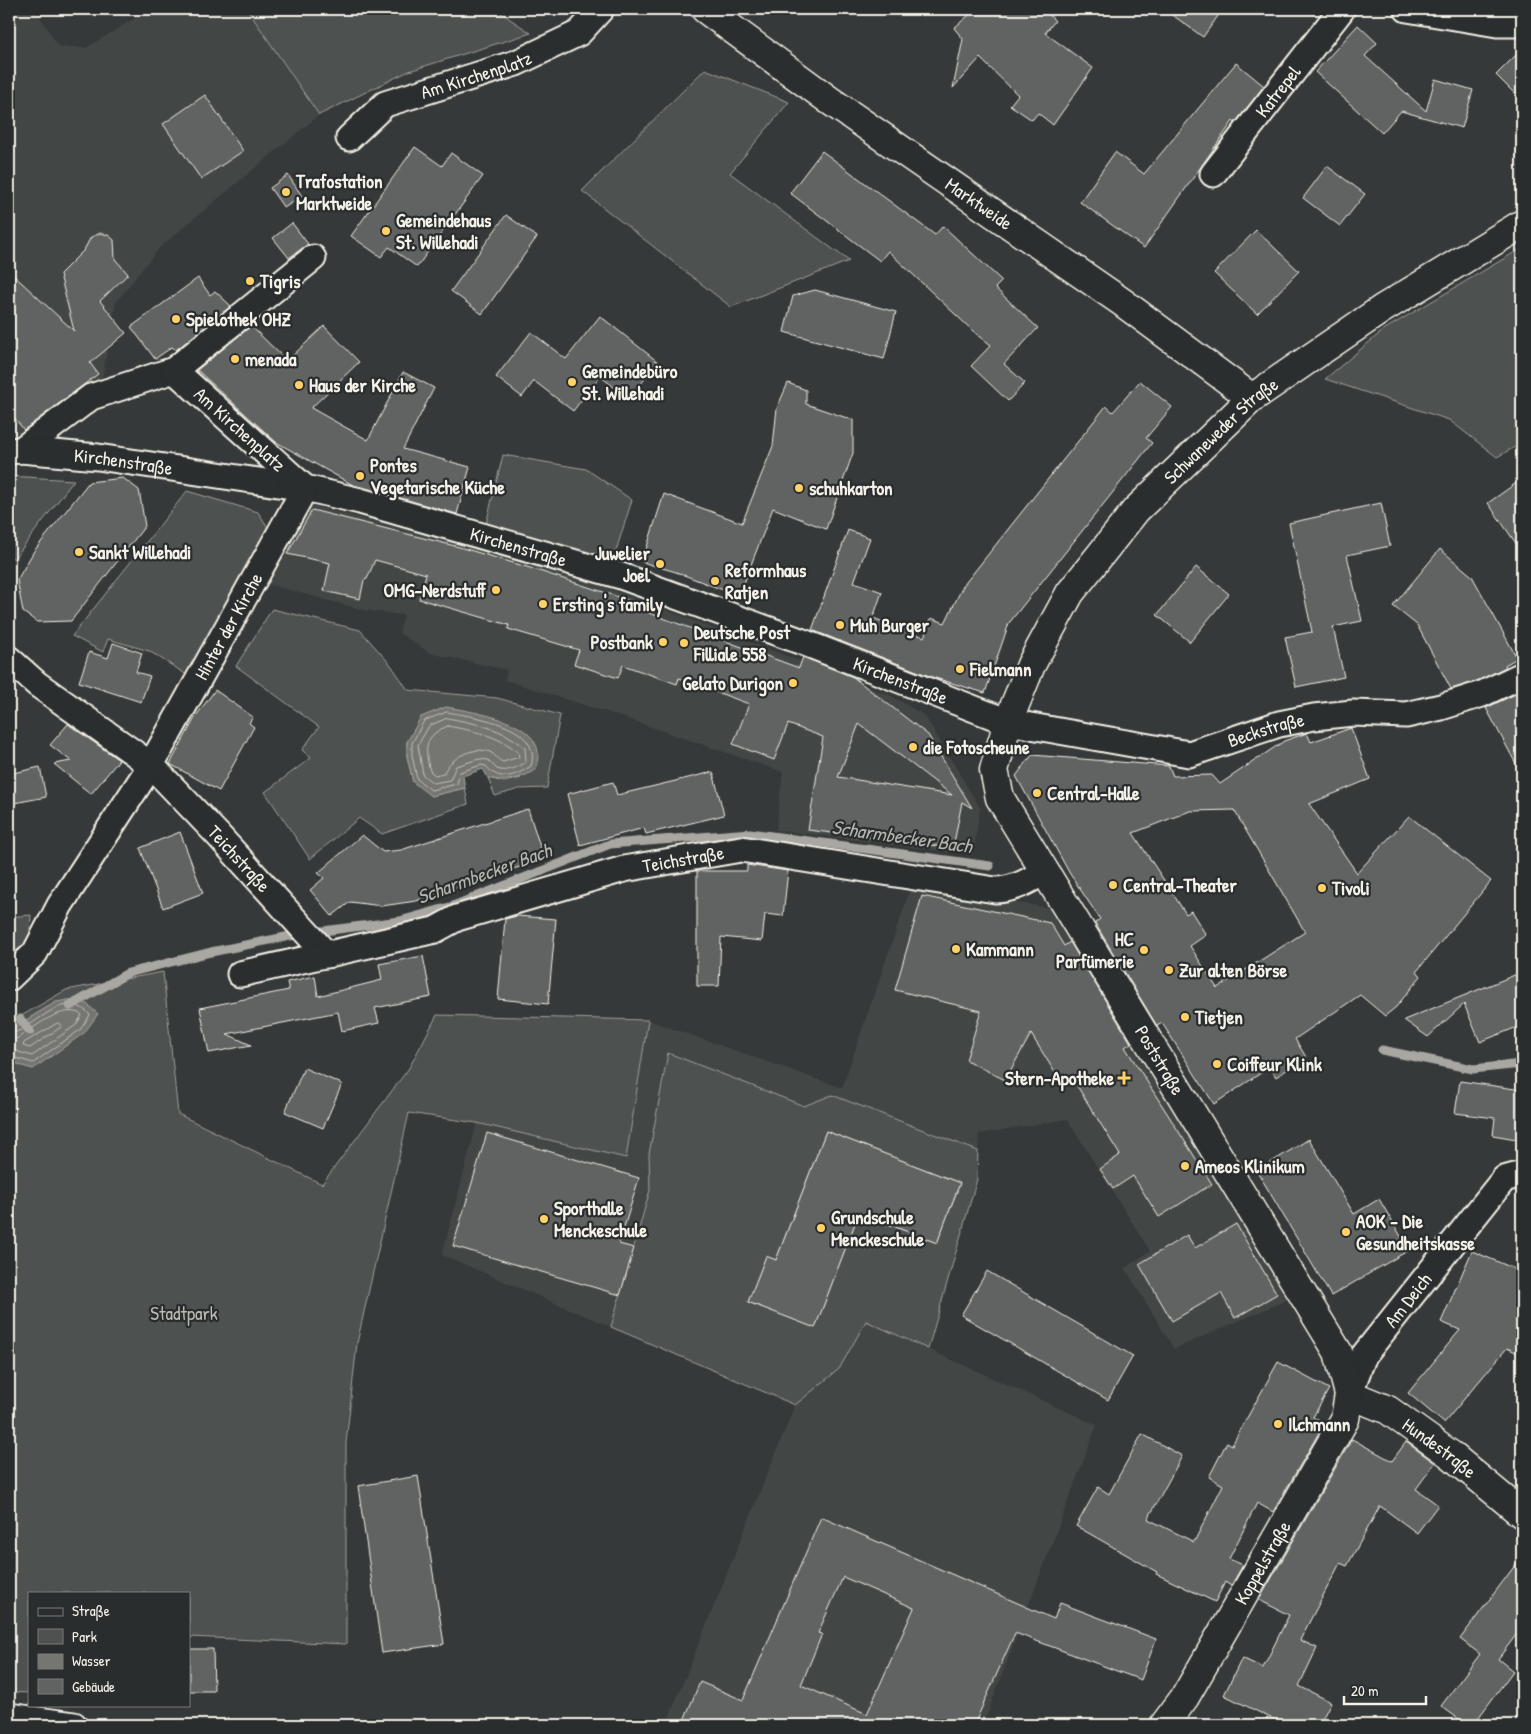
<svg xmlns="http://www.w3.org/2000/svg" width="1531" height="1734" viewBox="0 0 1531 1734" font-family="'Patrick Hand',sans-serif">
	<rect width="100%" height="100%" fill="#363939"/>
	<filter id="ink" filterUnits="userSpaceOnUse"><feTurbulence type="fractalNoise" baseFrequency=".02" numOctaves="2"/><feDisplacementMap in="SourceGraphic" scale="10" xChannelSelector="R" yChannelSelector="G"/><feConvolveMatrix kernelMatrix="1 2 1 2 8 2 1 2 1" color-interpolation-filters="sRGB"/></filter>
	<g filter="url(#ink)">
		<!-- built -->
		<path fill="#434645" d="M9,9H35L58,46L86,48L150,9H247L319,115L160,247L116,302L102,379L9,454Z
			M304,503L552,569L626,595L892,696L925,716L980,808L973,855L776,830L783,772L622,717L505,680L507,670L430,653L399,633L404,615L363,610L260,582Z
			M911,887L1051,908L1231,1204L1287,1300L1174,1349L1125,1268L1150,1251L1067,1119L979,1134L977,1179L928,1349L1097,1425L983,1725H666L795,1405L442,1255L477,1123L626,1158L648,1020L842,1088Z"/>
		<!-- green -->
		<path fill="#4e514f" stroke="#a1a19c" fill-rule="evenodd" d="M247,9H495L531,33L409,71L319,115Z
			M705,69L789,102L730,173L849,261L731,307L582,191Z
			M1522,248V443L1497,457L1449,420L1325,379L1385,329Z
			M503,455L586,469L632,500L613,560L592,563L485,528Z
			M9,476L74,480L14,559L9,555Z
			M187,491L258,512L271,532L187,675L149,651L108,639L103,652L72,636Z
			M272,609L360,630L391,665L408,690L497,698L560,715L547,788L519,789L495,796L488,778L504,782L521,778L407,741V756L413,782L431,796L465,788L468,804L382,834L359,818L310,859L265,792L311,758L302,750L319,727L236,666Z
			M31,915L29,942L9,955V917Z
			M163,972L178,1114L322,1184L409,1068L437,1015L648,1020L626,1158L477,1123L409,1113L357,1343L346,1443V1644L189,1637V1593H29V1693L9,1692V1023L66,990Z
			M668,1053L804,1106L832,1095L978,1151L977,1179L928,1349L866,1321L839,1369L795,1405L611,1327L650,1190L649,1154ZM826,1131L960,1183L937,1243L859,1213L815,1327L748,1302L766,1257L776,1260Z"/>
		<!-- water -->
		<path fill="#757572" stroke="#a8a7a1" d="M446,707C469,711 524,719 535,743C540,751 538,761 536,770C519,779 507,783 488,778L483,769L463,776L465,788L431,796L413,782L407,756V742L421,717Z
			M74,999L87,1004L98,1014L84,1033L33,1069L19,1065L9,1059V1030L56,1002Z"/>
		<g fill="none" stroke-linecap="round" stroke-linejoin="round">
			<!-- shore -->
			<path stroke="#c1bfb9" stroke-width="1" d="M447,712C475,717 543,725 531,766C516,776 499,783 486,766L481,765L460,772L457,784L431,790L417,779L412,755V743L424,721Z
				M448,718C477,724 503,728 525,748L526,762C519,767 506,773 497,769C494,767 491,762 488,760L479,759L456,766L450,780L433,783L423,775L418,745L429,726Z
				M448,726C473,731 498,735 518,752L519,757L503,762C497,760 495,753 487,751C471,747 449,759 444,773L435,775L430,771C424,748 424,735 448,726Z
				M58,1023L61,1024V1027L30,1048L23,1046L24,1043Z
				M9,1034C36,1030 63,985 90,1015L80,1030L33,1063L9,1056
				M9,1040L16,1039C33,1029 63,1002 82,1015L76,1025L32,1056L9,1049"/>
			<!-- stream -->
			<path stroke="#a8a7a1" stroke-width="9" d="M70,1006L128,973L211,952L300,934L400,921L453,906L610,844L750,833L990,866
				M20,1019L30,1031
				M1382,1050L1473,1069L1522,1064"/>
		</g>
		<!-- building -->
		<path fill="#616362" stroke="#f4f1e8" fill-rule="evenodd" d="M976,9H1044L1055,21L1045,33L1093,68L1053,125L1038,113L1032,120L1010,105L1018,95L980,58L953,88L963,39L954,28Z
			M1164,9H1223L1203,37Z
			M1358,25L1377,43L1365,56L1426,111L1435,79L1473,90L1462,128L1401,111L1382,133L1315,72Z
			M1522,49V101L1496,75Z
			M1236,63L1264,86L1235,123L1233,121L1144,248L1080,202L1115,152L1144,174Z
			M205,95L243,151L201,179L163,124Z
			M415,147L442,166L451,153L483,176L417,267L389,247L381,257L351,236Z
			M822,151L935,235L943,226L1002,281L995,288L1038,328L1004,364L1025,383L1008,401L971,366L991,345L973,331L888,251L880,261L790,193Z
			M1327,166L1365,194L1340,226L1303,198Z
			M288,175L302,196L284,208L270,188Z
			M506,215L537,237L482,314L451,291Z
			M292,223L308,244L289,258L273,238Z
			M1256,230L1299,271L1257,314L1214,273Z
			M101,233L108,235L114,240L115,259L128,274L100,301L126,333L90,363L98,374L24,430L9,411V271L74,331L60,274L84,250L91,237Z
			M198,278L210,295L215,291L231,306L176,350L172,347L155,359L131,327Z
			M815,290L896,312L884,359L784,332L793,296Z
			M600,316L658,362L629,399L600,376L573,411L534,381L522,397L496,377L531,332L566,359Z
			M251,326L287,361L324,326L359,362L311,408L368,440L403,372L434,388L403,449L470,467L457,514L353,485L276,442L197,370Z
			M1140,381L1172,407L1146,438L1152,443L1009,623L985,693L932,677L812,630L848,530L870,538L854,582L882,592L873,618L924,637L931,618L945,623L963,586L1106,406L1113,412Z
			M788,383L806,390V404L853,420V453L826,529L773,508L739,596L676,572L642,562L664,494L742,523L773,446L777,408Z
			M123,478L139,490L145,526L71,621L37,622L23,612L17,580L34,551L89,482Z
			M1522,479V552L1488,503Z
			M1381,503L1390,546L1347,555L1362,621L1333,627L1344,677L1296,687L1285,637L1312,632L1289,523Z
			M312,510L459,547L527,567L643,605L641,610L799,668L803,657L853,677L928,735L972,808L962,802L953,848L808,830L823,737L788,724L774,760L733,744L749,704L679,678L677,684L623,665L618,678L574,664L579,650L508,629L509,625L419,599L426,574L375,560L367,579L364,580L360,599L324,591L330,563L287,554ZM859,724L952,795L838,777Z
			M1440,549L1472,576L1517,658L1505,665L1506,667L1477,681L1451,689L1417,625L1393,606Z
			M1196,567L1229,594L1190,642L1157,615Z
			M113,643L142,653L136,672L150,676L141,702L79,682L89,652L108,658Z
			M215,690L253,717L249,723L254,727L219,791L170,764L196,716Z
			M1520,692L1522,697V775L1486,708Z
			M68,724L119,760L91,794L54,764L71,761L50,745Z
			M1351,728L1370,779L1309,804L1357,873L1409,816L1491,881L1417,971L1421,976L1396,1007L1385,1016L1360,995L1295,1039L1306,1057L1276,1077L1270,1067L1214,1104L1162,1023L1157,1026L1095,923L1100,919L1070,874L1016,776L1032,755L1169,766L1173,776L1212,775L1220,784L1284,741L1307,733L1311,742ZM1234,810L1305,932L1217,988L1190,946L1206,935L1191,911L1186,914L1133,833L1190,811Z
			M40,767L46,797L9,804V774Z
			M713,772L724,815L646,834L644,828L580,845L567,794L613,782L617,795Z
			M528,809L544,859L416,901L382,906L350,902L332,916L310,890L324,878L318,873L362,835L383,852L401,850Z
			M180,832L203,893L163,908L140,848Z
			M747,865L788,871L783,916L765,914L762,941L721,937L719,986H697V871H747Z
			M922,896L1050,923L1064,946L1070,942L1131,1043L1125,1047L1212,1184L1159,1217L1133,1176L1113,1189L1100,1169L1120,1155L1074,1081L1064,1087L1031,1034L1005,1080L966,1060L981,1011L895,990Z
			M517,916L556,919L548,1004L498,999L505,919Z
			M423,956L431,997L375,1008L379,1023L342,1031L338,1012L227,1034L251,1045L209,1053L200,1008L289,990L287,982L315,976L318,996L382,980L379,964Z
			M1522,972V1025L1480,1042L1464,1004L1428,1037L1404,1020Z
			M304,1068L342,1084L323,1128L285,1112Z
			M1460,1081L1522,1090V1140L1493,1135L1495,1118L1455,1113Z
			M826,1131L960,1183L937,1243L859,1213L815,1328L748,1302L766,1256L776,1260Z
			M487,1133L639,1178L619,1244L634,1248L620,1295L453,1246Z
			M1309,1139L1354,1214L1379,1199L1409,1250L1331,1296L1257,1171Z
			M1236,1224L1277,1294L1235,1318L1221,1293L1172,1321L1139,1264L1187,1235L1195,1248Z
			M1472,1251L1522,1272V1355L1507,1348L1444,1423L1408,1393L1460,1330L1441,1322Z
			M987,1271L1133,1356L1108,1400L961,1315Z
			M1278,1362L1329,1389L1313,1417L1324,1424L1273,1512L1257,1503L1229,1559L1243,1565L1231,1586L1225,1582L1215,1602L1156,1574L1157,1572L1076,1526L1098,1487L1109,1494L1142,1434L1182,1456L1148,1519L1194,1542L1223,1485L1209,1477L1227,1442L1232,1445Z
			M1352,1439L1392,1461L1406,1442L1435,1463L1416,1489L1438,1505L1417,1533L1380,1506L1347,1566L1340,1563L1300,1640L1317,1648L1299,1686L1331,1702L1319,1725H1285L1224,1695L1242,1658L1263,1668L1289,1615L1259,1600Z
			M418,1476L444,1644L382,1653L358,1486Z
			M821,1517L1054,1619L1060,1603L1156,1639L1141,1680L1015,1633L974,1725H682L700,1682L743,1700ZM843,1577L914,1608L867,1714L801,1685L822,1634L818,1633Z
			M1522,1556V1627L1498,1659L1513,1671L1473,1725H1467L1441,1706L1480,1654L1460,1639Z
			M189,1649H213L214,1691H189Z"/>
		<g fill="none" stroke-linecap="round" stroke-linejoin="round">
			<defs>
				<g id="street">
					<path d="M1407,9L1497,24H1522"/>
					<path id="s1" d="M349,138L385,104L516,63L579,33L601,9"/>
					<path id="s2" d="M1213,174L1342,9"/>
					<path d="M21,450L91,397L174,370L313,258"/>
					<path id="s3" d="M9,451L21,450L98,457L305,488L360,501L621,576L800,641L1008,722L1189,754L1279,724L1314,717L1353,713L1406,715L1441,707L1482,694L1522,675"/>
					<path id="s4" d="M9,659L37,684L151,765L218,835L327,955"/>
					<path id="s5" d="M240,974L435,930L457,918L624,869L741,849L995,890C1014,890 1029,881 1045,871"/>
					<path id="s6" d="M9,978L35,953L60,905L151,765L305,488L174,370"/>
					<path id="s7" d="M1349,1394L1364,1355L1504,1179L1522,1174"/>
					<path d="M9,1716L74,1725"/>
				</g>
				<g id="secondary">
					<path id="s8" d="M705,9L829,100L1122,302L1252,398"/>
					<path id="s9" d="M1349,1394L1388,1410L1451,1455L1522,1514"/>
					<path id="s10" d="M1164,1725L1185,1697L1345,1419L1349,1394L1338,1352L1000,798L994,770L1008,722L1031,665L1070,593L1136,510L1252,398L1382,309L1522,224"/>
				</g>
			</defs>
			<!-- street casing -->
			<use href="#street" stroke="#f4f1e8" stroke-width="29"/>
			<!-- secondary casing -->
			<use href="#secondary" stroke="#f4f1e8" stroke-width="31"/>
			<!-- street -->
			<use href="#street" stroke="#2a2d2e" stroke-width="25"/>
			<!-- secondary -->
			<use href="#secondary" stroke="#2a2d2e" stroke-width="28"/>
		</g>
	</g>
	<!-- markers -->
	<g fill="#ffd166" stroke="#2a2d2e" stroke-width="2">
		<circle cx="286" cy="192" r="5"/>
		<circle cx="386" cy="231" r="5"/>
		<circle cx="250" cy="281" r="5"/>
		<circle cx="176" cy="319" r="5"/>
		<circle cx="235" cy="359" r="5"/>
		<circle cx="572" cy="382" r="5"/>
		<circle cx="299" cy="385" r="5"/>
		<circle cx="360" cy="476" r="5"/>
		<circle cx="799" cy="488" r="5"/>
		<circle cx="79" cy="552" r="5"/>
		<circle cx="660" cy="564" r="5"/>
		<circle cx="715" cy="581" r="5"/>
		<circle cx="496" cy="590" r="5"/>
		<circle cx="543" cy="604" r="5"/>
		<circle cx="840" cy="625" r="5"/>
		<circle cx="663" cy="642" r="5"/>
		<circle cx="684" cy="643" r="5"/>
		<circle cx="960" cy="669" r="5"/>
		<circle cx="793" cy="683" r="5"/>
		<circle cx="913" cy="747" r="5"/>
		<circle cx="1037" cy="793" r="5"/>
		<circle cx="1113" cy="885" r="5"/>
		<circle cx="1322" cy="888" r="5"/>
		<circle cx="956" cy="949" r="5"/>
		<circle cx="1144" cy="950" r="5"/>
		<circle cx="1169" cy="970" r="5"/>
		<circle cx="1185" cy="1017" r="5"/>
		<circle cx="1217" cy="1064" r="5"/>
		<path d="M1121.5 1070.5h5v5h5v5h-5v5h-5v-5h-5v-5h5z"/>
		<circle cx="1185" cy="1166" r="5"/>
		<circle cx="544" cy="1219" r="5"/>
		<circle cx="821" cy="1228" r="5"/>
		<circle cx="1346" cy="1232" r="5"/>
		<circle cx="1278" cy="1424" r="5"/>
	</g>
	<g text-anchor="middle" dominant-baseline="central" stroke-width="4.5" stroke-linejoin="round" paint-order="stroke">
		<!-- street labels -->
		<g font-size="19" fill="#f4f1e8" stroke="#2a2d2e">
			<text stroke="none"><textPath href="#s1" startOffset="145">Am Kirchenplatz</textPath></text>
			<text stroke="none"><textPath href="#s2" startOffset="105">Katrepel</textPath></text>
			<text stroke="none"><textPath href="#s8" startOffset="336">Marktweide</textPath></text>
			<text transform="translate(240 429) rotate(42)">Am Kirchenplatz</text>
			<text stroke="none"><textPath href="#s10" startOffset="1518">Schwaneweder Straße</textPath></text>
			<text stroke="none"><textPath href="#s3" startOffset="115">Kirchenstraße</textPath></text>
			<text stroke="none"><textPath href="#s3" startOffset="520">Kirchenstraße</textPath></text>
			<text stroke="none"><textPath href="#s6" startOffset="416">Hinter der Kirche</textPath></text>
			<text stroke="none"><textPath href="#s3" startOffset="925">Kirchenstraße</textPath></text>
			<text stroke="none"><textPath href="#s3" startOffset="1305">Beckstraße</textPath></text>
			<text stroke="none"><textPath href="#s5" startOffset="459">Teichstraße</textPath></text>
			<text stroke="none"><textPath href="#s4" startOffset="306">Teichstraße</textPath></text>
			<text transform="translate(1160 1060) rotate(59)">Poststraße</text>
			<text stroke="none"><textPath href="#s7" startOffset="112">Am Deich</textPath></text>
			<text stroke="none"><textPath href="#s9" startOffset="106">Hundestraße</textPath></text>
			<text stroke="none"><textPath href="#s10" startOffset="190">Koppelstraße</textPath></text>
		</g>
		<!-- poi labels -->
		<g font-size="19" font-weight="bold" fill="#f4f1e8" stroke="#2a2d2e" text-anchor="start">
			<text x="296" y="181">Trafostation<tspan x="296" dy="22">Marktweide</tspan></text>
			<text x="396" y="220">Gemeindehaus<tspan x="396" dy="22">St. Willehadi</tspan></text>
			<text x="260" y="281">Tigris</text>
			<text x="186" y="319">Spielothek OHZ</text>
			<text x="245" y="359">menada</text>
			<text x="582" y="371">Gemeindebüro<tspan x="582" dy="22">St. Willehadi</tspan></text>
			<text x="309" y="385">Haus der Kirche</text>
			<text x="370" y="465">Pontes<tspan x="370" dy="22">Vegetarische Küche</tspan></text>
			<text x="809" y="488">schuhkarton</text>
			<text x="89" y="552">Sankt Willehadi</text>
			<text x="650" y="553" text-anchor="end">Juwelier<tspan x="650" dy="22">Joel</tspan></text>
			<text x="725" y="570">Reformhaus<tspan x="725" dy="22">Ratjen</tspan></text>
			<text x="486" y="590" text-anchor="end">OMG-Nerdstuff</text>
			<text x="553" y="604">Ersting's family</text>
			<text x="850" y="625">Muh Burger</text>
			<text x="694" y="632">Deutsche Post<tspan x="694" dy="22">Filliale 558</tspan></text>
			<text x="653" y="642" text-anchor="end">Postbank</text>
			<text x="970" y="669">Fielmann</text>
			<text x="783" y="683" text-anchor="end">Gelato Durigon</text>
			<text x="923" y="747">die Fotoscheune</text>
			<text x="1047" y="793">Central-Halle</text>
			<text x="1123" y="885">Central-Theater</text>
			<text x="1332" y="888">Tivoli</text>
			<text x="1134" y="939" text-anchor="end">HC<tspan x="1134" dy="22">Parfümerie</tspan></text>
			<text x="966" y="949">Kammann</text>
			<text x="1179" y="970">Zur alten Börse</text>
			<text x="1195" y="1017">Tietjen</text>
			<text x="1227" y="1064">Coiffeur Klink</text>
			<text x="1114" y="1078" text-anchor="end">Stern-Apotheke</text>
			<text x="1195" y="1166">Ameos Klinikum</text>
			<text x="554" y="1208">Sporthalle<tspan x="554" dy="22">Menckeschule</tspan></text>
			<text x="831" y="1217">Grundschule<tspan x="831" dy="22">Menckeschule</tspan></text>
			<text x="1356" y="1221">AOK - Die<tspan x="1356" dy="22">Gesundheitskasse</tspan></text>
			<text x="1288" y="1424">Ilchmann</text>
		</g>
		<!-- park labels -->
		<g font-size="19" fill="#bab9b2" stroke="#2a2d2e">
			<text x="184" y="1313">Stadtpark</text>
		</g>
		<!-- water labels -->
		<g font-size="20" font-style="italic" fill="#b4b3ad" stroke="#2a2d2e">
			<text transform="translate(902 836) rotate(8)">Scharmbecker Bach</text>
			<text transform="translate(484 873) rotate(-20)">Scharmbecker Bach</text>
		</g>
	</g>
	<!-- margin -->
	<rect width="1531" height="1734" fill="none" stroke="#2a2d2e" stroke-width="30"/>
	<rect x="15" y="15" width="1501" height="1704" fill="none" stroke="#f4f1e8" stroke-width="2" filter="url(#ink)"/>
	<!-- legend -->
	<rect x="28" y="1592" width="162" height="115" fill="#2a2d2e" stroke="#7b7b78"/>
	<rect x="38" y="1608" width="25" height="8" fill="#2a2d2e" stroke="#7b7b78"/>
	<text x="72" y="1616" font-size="15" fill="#f4f1e8">Straße</text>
	<rect x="38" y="1629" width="25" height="15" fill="#4e514f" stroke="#7b7b78"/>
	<text x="72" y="1642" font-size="15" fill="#f4f1e8">Park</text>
	<rect x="38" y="1654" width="25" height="15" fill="#757572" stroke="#7b7b78"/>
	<text x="72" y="1666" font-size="15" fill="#f4f1e8">Wasser</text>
	<rect x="38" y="1679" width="25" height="15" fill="#616362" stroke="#7b7b78"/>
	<text x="72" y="1692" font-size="15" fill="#f4f1e8">Gebäude</text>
	<!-- scale -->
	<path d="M1344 1696v8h82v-8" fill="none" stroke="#f4f1e8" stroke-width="2.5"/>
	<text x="1351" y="1696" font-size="15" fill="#f4f1e8" stroke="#2a2d2e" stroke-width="4" paint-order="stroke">20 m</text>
</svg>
